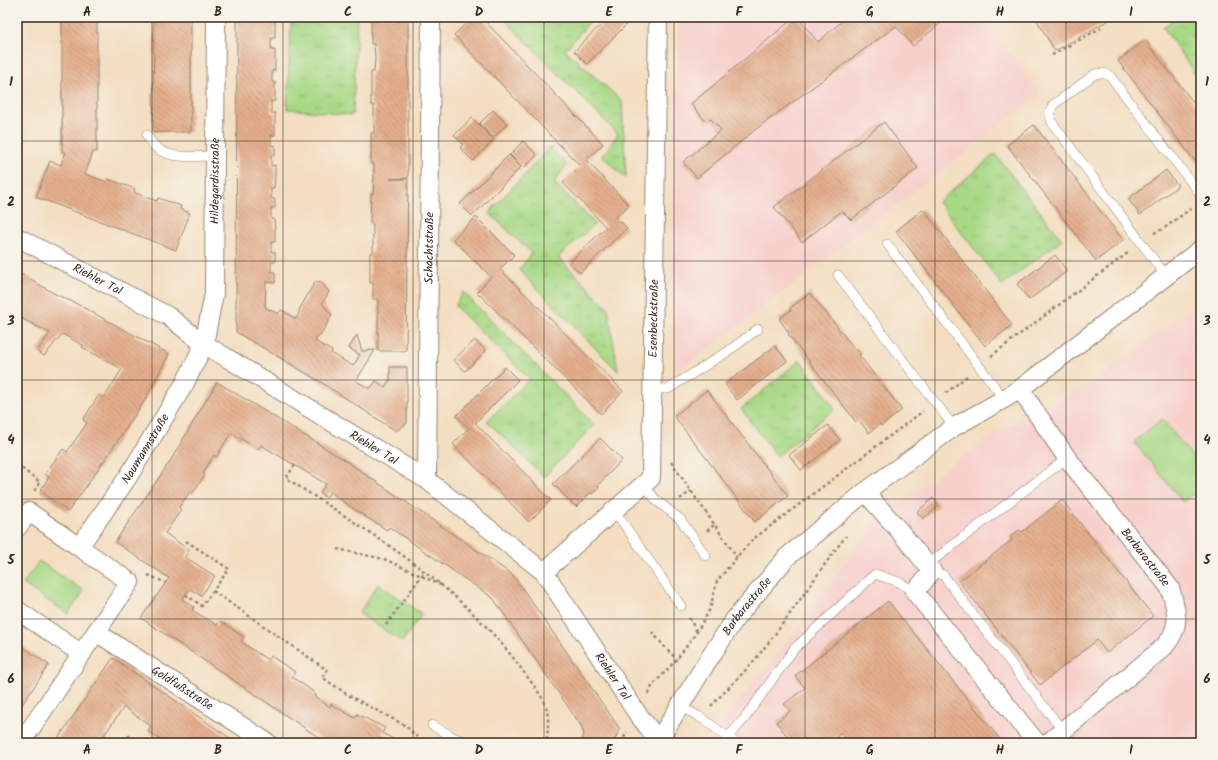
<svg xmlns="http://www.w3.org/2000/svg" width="1218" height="760" viewBox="0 0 1218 760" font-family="Kalam,sans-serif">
	<defs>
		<pattern id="grass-tufts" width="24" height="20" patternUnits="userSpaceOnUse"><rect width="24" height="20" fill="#a8d987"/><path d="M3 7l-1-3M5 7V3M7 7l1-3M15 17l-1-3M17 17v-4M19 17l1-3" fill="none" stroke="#92ba74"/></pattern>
		<pattern id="building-back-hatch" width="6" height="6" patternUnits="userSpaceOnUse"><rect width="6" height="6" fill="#e4ae8c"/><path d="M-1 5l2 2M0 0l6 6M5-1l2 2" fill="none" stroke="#ba8e72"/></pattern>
	</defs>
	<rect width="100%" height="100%" fill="#f7f3e8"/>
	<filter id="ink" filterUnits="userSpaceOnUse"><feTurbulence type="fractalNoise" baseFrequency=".025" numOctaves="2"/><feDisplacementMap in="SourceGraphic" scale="8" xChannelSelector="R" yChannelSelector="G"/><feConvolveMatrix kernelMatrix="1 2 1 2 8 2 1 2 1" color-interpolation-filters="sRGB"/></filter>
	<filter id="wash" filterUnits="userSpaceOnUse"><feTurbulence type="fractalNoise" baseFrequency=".012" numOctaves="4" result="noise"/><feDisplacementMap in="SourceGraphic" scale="16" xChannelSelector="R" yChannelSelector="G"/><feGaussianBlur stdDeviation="0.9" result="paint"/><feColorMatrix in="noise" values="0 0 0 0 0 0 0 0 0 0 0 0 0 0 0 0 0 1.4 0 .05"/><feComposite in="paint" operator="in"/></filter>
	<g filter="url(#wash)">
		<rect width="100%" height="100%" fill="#f3dec1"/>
		<!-- built -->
		<path fill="#f7d0cc" d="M679,17H983L1041,94L674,375L672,196Z
			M1201,300V743H710L737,703L800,625L876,521L986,439L1096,380Z"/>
		<!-- grass -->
		<path fill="url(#grass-tufts)" stroke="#728252" d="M291,17H357L353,115L287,109Z
			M502,17H594L565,50L622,101L626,178L602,156L618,134Z
			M1177,17H1201V83L1163,27Z
			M550,147L567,165L554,182L595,224L558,257L608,308L618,371L519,270L532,253L489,213Z
			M995,154L1062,240L1002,285L938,202Z
			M463,292L582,412L594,425L544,477L487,421L530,379L455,306Z
			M800,360L835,409L777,456L741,409Z
			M378,584L422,614L402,642L359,613Z"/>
		<!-- garden -->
		<path fill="#a8d987" stroke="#728252" d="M1162,419L1201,467V487L1183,502L1134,442Z
			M39,561L84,591L68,614L23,584Z"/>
		<g id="blocks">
			<!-- building -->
			<path fill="url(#building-back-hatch)" d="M62,17H97V152H93L85,174L107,182L108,179L135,189L134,192L145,197L157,201L158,198L181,206L180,209L190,213L176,250L36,197L50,161L61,165L66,152H62Z
				M154,17H191V132H153Z
				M237,17H275V38H271V50H275V71L272,70V82H275V101H271V113H275V135H271V146L275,145V155H271V166L275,165V177L274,188H271V198L275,199V208H271V219H274L275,230V242H271V252H275V262H271V272H275V283L266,282L265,307L278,314L281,310L296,319L299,313V310L315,282H321L329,292L322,304L332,315L320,336L319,335L315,341L332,351L331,353L353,366L360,355L349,348L357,335L362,351L375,350L356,381L370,389L376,381L385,387L390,380V367H407V423L396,431L316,379L236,332Z
				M371,17H408V178L390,179H408L406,351H378V299H373V283H370V253H373V224H370L371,194H373L374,178V164H371V133H374V105H371V72H374L375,59L374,44H371Z
				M473,17H481L603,144L586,160L629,205L616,217L627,228L580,273L569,263L606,227L563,183L580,166L454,35Z
				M609,17H634L587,64L574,51Z
				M795,17H797L818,42L847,17H948L913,46L896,26L756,129L697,178L683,162L721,130L711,119L706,122L691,104Z
				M1035,17H1114L1055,51Z
				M1145,40L1201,112V169L1118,61Z
				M493,110L507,124L493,138L479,124Z
				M472,118L494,140L473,161L460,148L463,144L454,135Z
				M884,122L918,168L851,220L842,211L802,242L774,207Z
				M1034,125L1123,240L1096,261L1007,145Z
				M523,141L537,155L524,168L510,155Z
				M509,155L521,167L472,216L460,204Z
				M1166,170L1178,186L1140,215L1128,199Z
				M923,209L1012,325L985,346L896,231Z
				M476,217L514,255L500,269L623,391L601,414L477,292L491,277L453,239Z
				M1055,255L1067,271L1029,300L1017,284Z
				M17,272L34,281L53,293L75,303L169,354L145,400L106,458L68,512L40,491L49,477L45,474L63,449L67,452L87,423L83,420L99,395L104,398L122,369L82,347L83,345L62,334L44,356L37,351L50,333L17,316Z
				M810,293L854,348L855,347L861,354L859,355L902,410L881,426L880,424L869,433L859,420L856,422L788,334L789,333L779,319L791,310L790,308Z
				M475,340L486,351L465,371L453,360Z
				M775,346L787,361L737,400L725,384Z
				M505,367L518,380L475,423L551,500L529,522L453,444L469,428L456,416Z
				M217,382L343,459L513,575L620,729L613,743H580L584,735L582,727L493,598L389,527L387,530L355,510L330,492L326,498L320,493L326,484L261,445L258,449L231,433L216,457L214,455L203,473L205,475L192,494L190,492L179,507L181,510L165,533L189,550L185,557L215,576L201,596L190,589L182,599L194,607L192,610L217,625L220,621L244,637L241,642L268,660L271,656L295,672L292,677L315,693L314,696L330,707L331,704L355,718L357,714L385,728L382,733L401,743H327L141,618L169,578L115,542L169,463Z
				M707,390L788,496L755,522L674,416Z
				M828,425L840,440L801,470L789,455Z
				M600,438L622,460L598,485L599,487L592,494L591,492L576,507L553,484Z
				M933,498L939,506L923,519L917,512Z
				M1062,500L1153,616L1107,653L1097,640L1040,685L959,581L1012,540L1010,537L1019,530L1022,532Z
				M888,601L1003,743H849L841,733L829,743H793L776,722L790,711L784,704L805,688L795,676Z
				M17,643L49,665L17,712Z
				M113,658L157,688L237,743H165L148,731L151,726L124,707L104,735L108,738L105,743H55Z"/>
		</g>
	</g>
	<g filter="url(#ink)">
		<use href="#blocks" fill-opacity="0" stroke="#978470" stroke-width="1"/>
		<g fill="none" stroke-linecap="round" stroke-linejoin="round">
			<defs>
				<path id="service" d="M147,135C158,162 191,156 214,156
					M887,244L1004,399
					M838,275L954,427
					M1166,276L1051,121L1050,111L1053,105L1095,74L1103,73L1110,76L1201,195
					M652,389H668L727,352L758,329
					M643,484L657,501L680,519L706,556
					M614,510L681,606
					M927,565L1067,458
					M932,571L943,575L1063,731
					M679,706L700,717L736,743
					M432,725L451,736L466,743
					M728,737L745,718L794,649L875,574L899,582L915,592"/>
				<g id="minor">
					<path id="s1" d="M17,237L168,316L204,344L427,480L544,572L637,713L658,740"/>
					<path id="s2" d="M1020,389L1067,458L1170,588C1177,612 1182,626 1164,647L1048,743"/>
					<path id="s3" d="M427,480L431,17"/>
					<path d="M865,492L897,528L932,571L915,592L1037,743"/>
					<path d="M17,528L29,512L79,547"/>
					<path id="s4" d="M544,572L651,478L658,17"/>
					<path d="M17,610L82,654"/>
					<path id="s5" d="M96,632L268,743"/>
					<path id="s6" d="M21,743L130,582L79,547L128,477L185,383L204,344L214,294L216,17"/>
					<path id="s7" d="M657,743L705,665L735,619L787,557L865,492L954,427L1004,399L1020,389L1201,249"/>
				</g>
			</defs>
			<!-- service casing -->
			<use href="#service" stroke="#978470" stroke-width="10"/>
			<!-- minor casing -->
			<use href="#minor" stroke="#978470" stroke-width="20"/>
			<!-- path -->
			<path stroke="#978470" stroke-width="2.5" stroke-dasharray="3 3" stroke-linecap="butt" d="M1052,55L1101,28
				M1154,233L1163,229L1193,207
				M991,356L1129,252
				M946,393L967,376
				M671,462L737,557
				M17,465L40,482L33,493
				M295,465L286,478C372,534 462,586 523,671C531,682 544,697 547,710C549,721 548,732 546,743
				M680,499L691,491
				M707,531L714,525
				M186,541L229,569L202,606L186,595
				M337,549L384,559L441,585
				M148,575L166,583
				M213,591L327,670L322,677L348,695L406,726L417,737L426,742
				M689,618L697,632
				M386,625L425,571
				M652,632L668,651L677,659
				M648,694L653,685L677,659L697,632L710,609L717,581L737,557L752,540L923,411
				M711,706C726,690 743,674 757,657C789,618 815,576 846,536
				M124,743L129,736L139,743
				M621,743L627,732"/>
			<!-- service -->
			<use href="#service" stroke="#fff" stroke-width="9"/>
			<!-- minor -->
			<use href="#minor" stroke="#fff" stroke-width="18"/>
		</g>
	</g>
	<!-- grid -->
	<path fill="none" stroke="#3b2a1e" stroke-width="1" stroke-opacity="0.55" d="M152,17V743M283,17V743M413,17V743M544,17V743M674,17V743M805,17V743M935,17V743M1066,17V743M17,141H1201M17,261H1201M17,380H1201M17,499H1201M17,619H1201"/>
	<g text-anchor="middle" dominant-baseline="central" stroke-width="3" stroke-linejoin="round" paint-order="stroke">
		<!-- street labels -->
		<g font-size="12" fill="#3b2a1e" stroke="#f7f3e8">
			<text stroke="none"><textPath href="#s6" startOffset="659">Hildegardisstraße</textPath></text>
			<text stroke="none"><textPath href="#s3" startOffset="232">Schachtstraße</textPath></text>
			<text stroke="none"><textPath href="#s1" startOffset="91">Riehler Tal</textPath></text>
			<text stroke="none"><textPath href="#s4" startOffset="302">Esenbeckstraße</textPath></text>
			<text stroke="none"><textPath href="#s1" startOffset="415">Riehler Tal</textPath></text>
			<text stroke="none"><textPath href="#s6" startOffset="375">Naumannstraße</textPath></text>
			<text stroke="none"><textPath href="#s2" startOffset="210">Barbarastraße</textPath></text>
			<text stroke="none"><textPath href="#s7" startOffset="164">Barbarastraße</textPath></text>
			<text stroke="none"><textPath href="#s1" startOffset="751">Riehler Tal</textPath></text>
			<text stroke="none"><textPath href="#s5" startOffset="103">Goldfußstraße</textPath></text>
		</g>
	</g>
	<!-- margin -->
	<rect width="1218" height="760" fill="none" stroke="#f7f3e8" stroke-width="44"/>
	<rect x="22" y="22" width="1174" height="716" fill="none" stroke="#3b2a1e" stroke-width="1.5"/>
	<g font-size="13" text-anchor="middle" font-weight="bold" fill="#3b2a1e">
		<text x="87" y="16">A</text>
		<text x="218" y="16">B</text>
		<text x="348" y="16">C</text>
		<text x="479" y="16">D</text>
		<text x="609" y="16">E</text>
		<text x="739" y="16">F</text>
		<text x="870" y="16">G</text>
		<text x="1000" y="16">H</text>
		<text x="1131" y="16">I</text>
		<text x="11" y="86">1</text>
		<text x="1207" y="86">1</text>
		<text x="11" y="206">2</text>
		<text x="1207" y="206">2</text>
		<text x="11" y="325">3</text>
		<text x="1207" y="325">3</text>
		<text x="11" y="444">4</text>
		<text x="1207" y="444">4</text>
		<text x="11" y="564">5</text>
		<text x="1207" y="564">5</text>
		<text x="11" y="683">6</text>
		<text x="1207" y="683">6</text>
		<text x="87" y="754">A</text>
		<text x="218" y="754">B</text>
		<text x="348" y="754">C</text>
		<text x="479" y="754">D</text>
		<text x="609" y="754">E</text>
		<text x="739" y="754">F</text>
		<text x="870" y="754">G</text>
		<text x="1000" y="754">H</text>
		<text x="1131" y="754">I</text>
	</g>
</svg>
